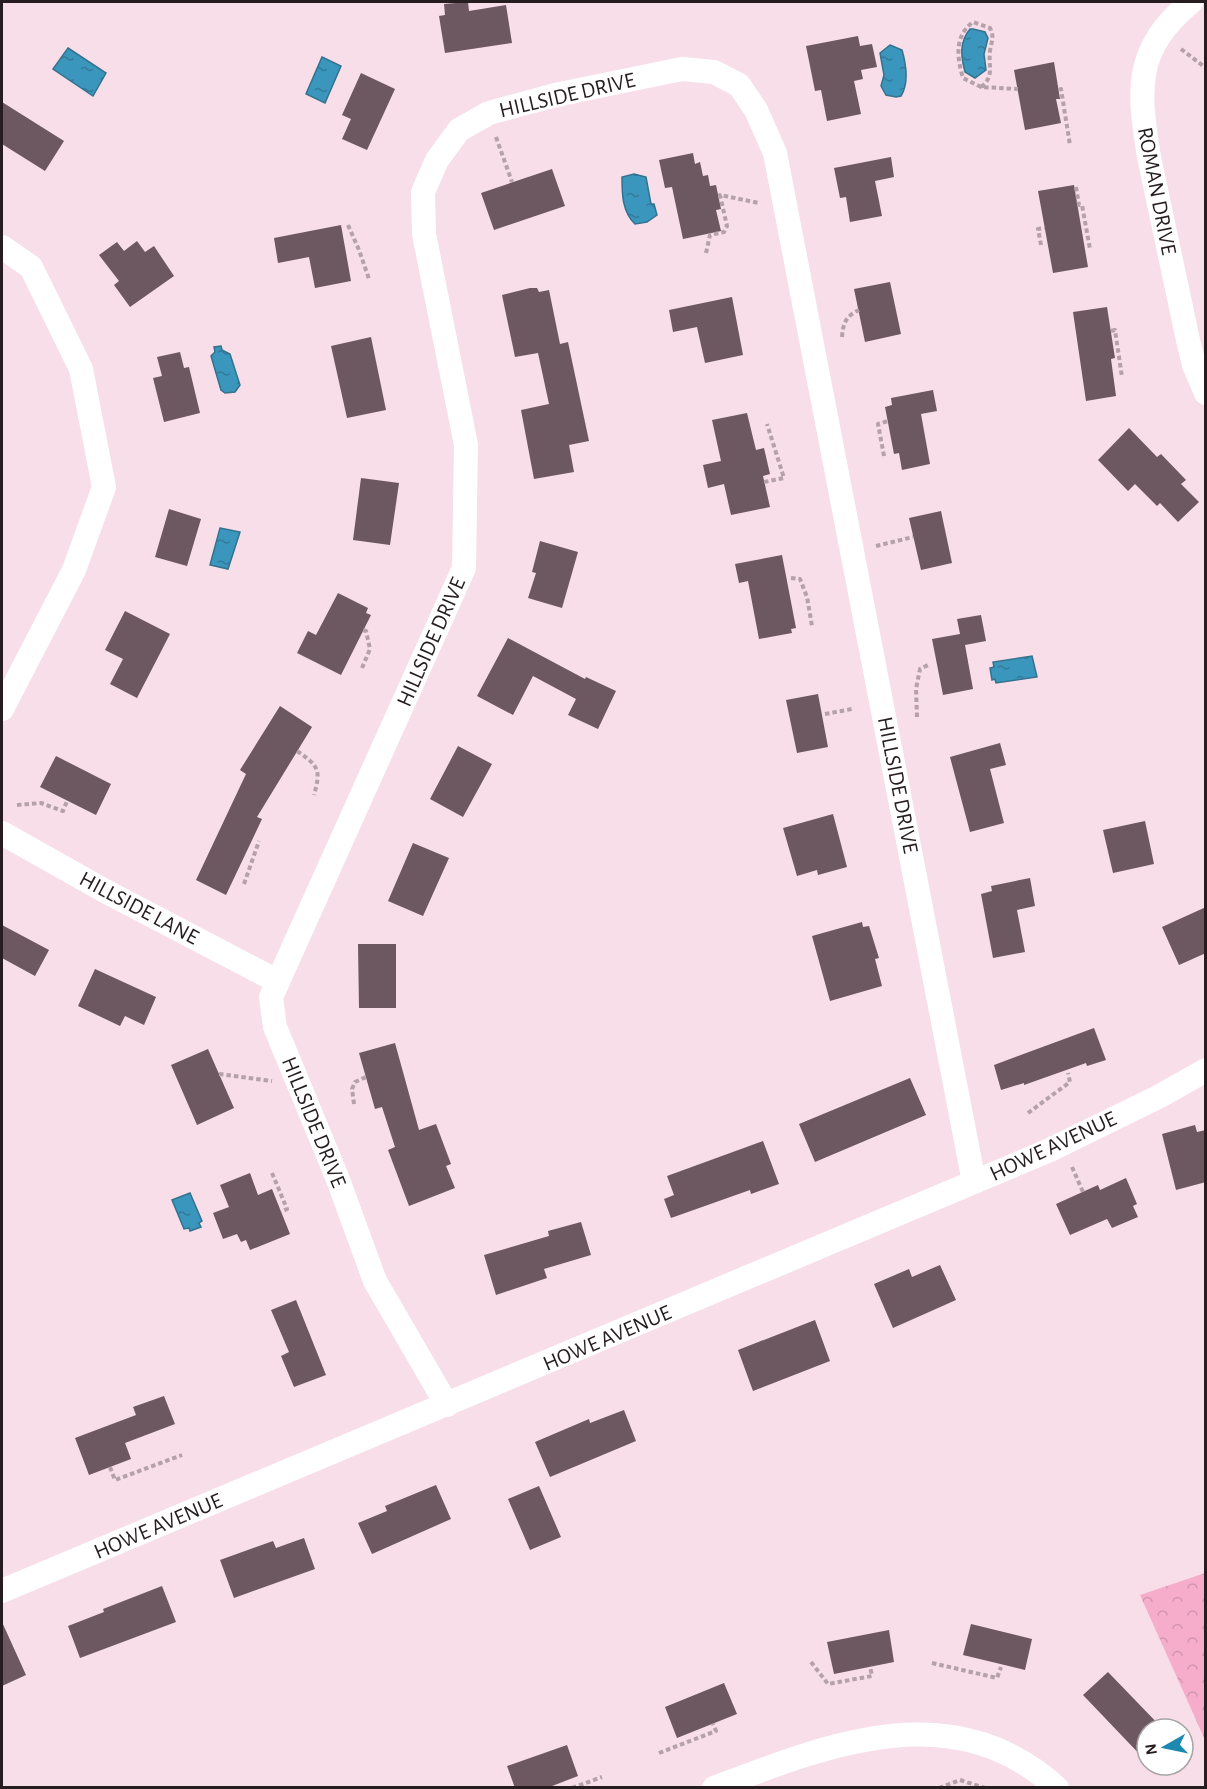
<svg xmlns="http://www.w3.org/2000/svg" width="1207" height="1789" viewBox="0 0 1207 1789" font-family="'Alegreya Sans',sans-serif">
	<defs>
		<pattern id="park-crowns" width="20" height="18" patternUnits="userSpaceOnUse" patternTransform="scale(1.5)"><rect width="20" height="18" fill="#f6adcc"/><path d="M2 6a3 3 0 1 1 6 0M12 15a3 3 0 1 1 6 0" fill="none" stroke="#d394af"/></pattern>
		<pattern id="water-ripples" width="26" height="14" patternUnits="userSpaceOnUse" patternTransform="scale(1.5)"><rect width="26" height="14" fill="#3a96bc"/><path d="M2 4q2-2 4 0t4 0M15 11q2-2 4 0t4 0" fill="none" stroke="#317a98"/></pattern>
	</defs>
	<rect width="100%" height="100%" fill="#f7dee8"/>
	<!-- park -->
	<path fill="url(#park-crowns)" d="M1205,1573L1206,1574L1205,1740L1140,1595Z"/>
	<!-- water -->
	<path fill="url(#water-ripples)" stroke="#34728e" stroke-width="1.5" d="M973,29L985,32L988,38L984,54L986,70L975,78L965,72C961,57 959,42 970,29Z
		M890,45L902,50C906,64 909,83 901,96L896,97L886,95L881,86L884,75L880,53Z
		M68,48L106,73L93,96L53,69Z
		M322,57L341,66L325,103L306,94Z
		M634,174L646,177L651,204H654L657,215L647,222L635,224C622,211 622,194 622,177Z
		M221,346L222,350L230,354L240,385L235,392L225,393L221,390L211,356L215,352L214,347Z
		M220,528L240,532L228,569L210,565Z
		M1032,656L1037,677L996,683L995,679L992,680L990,668L994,667L993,662Z
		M190,1193L202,1221L199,1223L201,1227L190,1231L189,1228L184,1229L172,1200Z"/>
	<!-- building -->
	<path fill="#6d5760" d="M468,2L469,11L506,5L512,43L445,53L439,16L445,15L444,4Z
		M858,36L860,46L872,44L877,67L861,70L863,79L854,81L861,114L827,121L821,90L815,91L806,46Z
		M1054,62L1060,99H1056L1061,123L1025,130L1014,70Z
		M361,73L395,89L367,150L342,139L351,119L342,115Z
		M2,102L64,141L45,171L2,144Z
		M693,153L695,164L700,162L703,176L708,175L710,186L716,185L721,209L716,210L721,231L683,239L672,187L665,188L659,160Z
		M891,157L894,177L875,181L882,216L850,222L846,197L840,198L834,168Z
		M552,169L565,206L494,230L481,193Z
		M1074,185L1088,267L1053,273L1038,191Z
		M341,225L351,281L315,288L309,257L278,263L274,238Z
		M137,241L145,252L154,246L174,276L130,307L114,285L119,281L99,255L117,242L124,251Z
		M890,282L901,334L865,342L854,289Z
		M530,288H537L539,292L549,290L560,344L568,342L589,441L569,445L574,472L534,479L521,410L549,404L538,353L515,357L502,295Z
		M732,297L743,355L705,363L697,327L673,332L669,310Z
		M1107,307L1115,358L1111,359L1116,396L1086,401L1073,312Z
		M371,337L386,410L347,418L331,346Z
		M180,352L184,368L189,367L200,413L164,422L153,378L162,376L157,357Z
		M933,390L937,411L921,414L930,464L902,470L899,453L894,454L885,407L892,405L891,398Z
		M747,413L756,450L764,448L770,474L763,476L770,507L731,515L724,484L708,488L703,465L721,461L712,420Z
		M1129,428L1157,457L1161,454L1186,480L1181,484L1199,502L1178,522L1160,503L1157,506L1135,484L1128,491L1098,460Z
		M361,478L399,483L390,545L353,540Z
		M169,509L201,519L187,566L155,557Z
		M941,511L952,563L921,570L909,518Z
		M540,541L578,552L562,608L528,598L536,573L532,572Z
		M782,555L796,628L791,629L792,633L759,639L748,581L739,583L735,564Z
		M338,593L368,608L366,613L371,615L341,675L297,653L308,631L316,635Z
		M125,611L170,634L137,698L110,684L123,659L105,650Z
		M981,615L986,641L965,645L973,689L943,695L932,639L960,634L957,619Z
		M508,638L585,679L586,677L616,691L598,729L568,715L576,699L533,676L513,715L477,696Z
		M818,694L828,747L797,753L786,700Z
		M280,706L312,727L257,817L262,819L226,895L196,880L246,774L240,770Z
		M1000,743L1006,765L990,769L1004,823L970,832L950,757Z
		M458,746L492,764L463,817L430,799Z
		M56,756L111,784L96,815L40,787Z
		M833,814L847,867L818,875L817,870L797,876L783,828Z
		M1145,821L1154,864L1113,873L1103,830Z
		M413,843L449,858L423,916L388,901Z
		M1030,878L1035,906L1017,910L1025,952L993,958L981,894L992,891L991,886Z
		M1206,907V953L1179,965L1162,927Z
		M862,922L863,927L869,926L879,958L875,959L882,986L830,1001L812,936Z
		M2,925L49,950L35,976L2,958Z
		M358,944H396V1008H359Z
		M95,969L156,997L144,1025L125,1016L120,1026L78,1006Z
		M1094,1028L1106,1060L1087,1066L1086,1063L1024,1085V1083L1001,1090L994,1065Z
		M395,1043L419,1130L436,1124L451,1164L446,1166L455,1188L409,1206L388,1150L395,1147L382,1107L375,1109L359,1053Z
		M208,1049L234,1108L197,1125L171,1065Z
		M910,1078L926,1115L815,1162L799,1124Z
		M1195,1125L1197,1132L1206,1130V1182L1176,1190L1162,1134Z
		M763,1141L779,1184L751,1194L750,1190L671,1218L664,1199L674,1195L667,1176Z
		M250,1173L258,1195L272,1189L290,1234L250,1250L246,1240L241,1242L237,1234L223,1239L213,1213L229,1207L220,1185Z
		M1126,1178L1137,1204L1133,1206L1138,1217L1112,1228L1107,1219L1070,1235L1056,1204L1098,1185L1100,1190Z
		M581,1222L591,1255L544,1269L547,1278L496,1295L484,1255L549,1236L548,1231Z
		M940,1265L956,1300L893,1328L874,1284L909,1269L912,1277Z
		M296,1300L326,1375L294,1387L281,1356L289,1352L271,1310Z
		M815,1320L830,1361L753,1391L738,1350Z
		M164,1396L175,1424L125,1443L131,1459L89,1475L75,1438L136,1415L133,1407Z
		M624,1410L636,1441L550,1477L535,1442L589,1419L590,1423Z
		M436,1485L451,1519L372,1554L358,1523L387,1511L385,1506Z
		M539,1486L561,1537L530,1550L508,1499Z
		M304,1538L315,1569L234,1598L220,1560L273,1541L276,1548Z
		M162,1586L176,1622L80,1658L68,1626L104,1612L103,1609Z
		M2,1622L26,1675L2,1686Z
		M971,1624L1032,1639L1025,1670L963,1655Z
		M889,1630L894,1662L834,1674L827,1642Z
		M1108,1672L1163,1729H1147V1762L1083,1695Z
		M724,1683L737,1714L677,1738L665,1707Z
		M567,1745L578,1776L547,1788H515L507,1766Z"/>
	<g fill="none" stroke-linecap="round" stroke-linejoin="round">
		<!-- path -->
		<path stroke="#b5a1a9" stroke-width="4" stroke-dasharray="4.5 3" stroke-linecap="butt" d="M1181,49L1206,68
			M981,87C995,76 988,66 990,51C991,42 995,38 990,28L973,22C954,36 957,58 963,78L981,87L1018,89
			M1059,90L1061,89L1070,145
			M496,137L512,182
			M1076,187L1079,205H1082L1090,249
			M348,225L359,250L369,279
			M1041,245L1038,229L1045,228
			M706,253L710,235L724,232L727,226L720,195L759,203
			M1111,331L1115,330L1122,377
			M842,337C843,323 846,316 859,310
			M884,456L878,424L888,421
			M764,482L784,478L767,424
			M876,546L913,537
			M791,578L800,579L807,597L812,626
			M362,668L370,649L366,631L363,630
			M825,714L852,709
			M917,717L916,689L920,669L930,664
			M297,751C319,766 321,770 314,795
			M17,805L41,803L63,811L67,801
			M244,884L259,841
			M219,1074L272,1081
			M354,1104L352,1089L355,1082L366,1077
			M1028,1113L1070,1082L1068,1073
			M1072,1167L1083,1192
			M272,1173L287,1209L281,1212
			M110,1467L115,1480L182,1455
			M811,1662L828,1684L872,1676L870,1666
			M932,1663L997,1678L1001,1667
			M659,1753L716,1731L713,1724
			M572,1788L602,1777
			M939,1788L960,1780L985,1788"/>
		<!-- minor -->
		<path stroke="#fff" stroke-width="24" d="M1191,2C1134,49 1138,89 1149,157L1188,340L1194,365L1206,393
			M2,247L31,267L81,369L104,487L74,570L2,709
			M2,833L105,891L277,981
			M447,1405L375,1281L337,1177L275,1027L271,997L464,568L466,445L424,234L423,192L437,160L459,130L489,113L555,95L682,69L714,72L739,85L756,110L775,153L974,1182
			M2,1591L1050,1150L1160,1096L1206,1070
			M714,1788C827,1745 953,1693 1057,1788"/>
	</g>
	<g text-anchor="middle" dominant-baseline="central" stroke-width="6" stroke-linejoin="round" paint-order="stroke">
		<!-- street labels -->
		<g font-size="22" fill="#261d21" stroke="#fff">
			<text transform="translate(567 95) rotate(-13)">HILLSIDE DRIVE</text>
			<text transform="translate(1157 191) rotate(79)">ROMAN DRIVE</text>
			<text transform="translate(431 642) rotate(-66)">HILLSIDE DRIVE</text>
			<text transform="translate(898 785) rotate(79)">HILLSIDE DRIVE</text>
			<text transform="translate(139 908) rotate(28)">HILLSIDE LANE</text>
			<text transform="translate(314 1122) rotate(68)">HILLSIDE DRIVE</text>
			<text transform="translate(1053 1146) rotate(-25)">HOWE AVENUE</text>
			<text transform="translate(607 1338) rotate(-23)">HOWE AVENUE</text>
			<text transform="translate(158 1526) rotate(-23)">HOWE AVENUE</text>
		</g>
	</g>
	<!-- border -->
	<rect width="1207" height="1789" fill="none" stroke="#261d21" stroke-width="6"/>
	<!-- north arrow -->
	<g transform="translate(1165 1747) rotate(261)"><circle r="28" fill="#ffffff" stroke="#a8a5a6" stroke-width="1.5"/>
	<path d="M0-4.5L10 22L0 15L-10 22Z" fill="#1e89b0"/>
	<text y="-9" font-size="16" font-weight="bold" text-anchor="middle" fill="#261d21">N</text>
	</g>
</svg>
